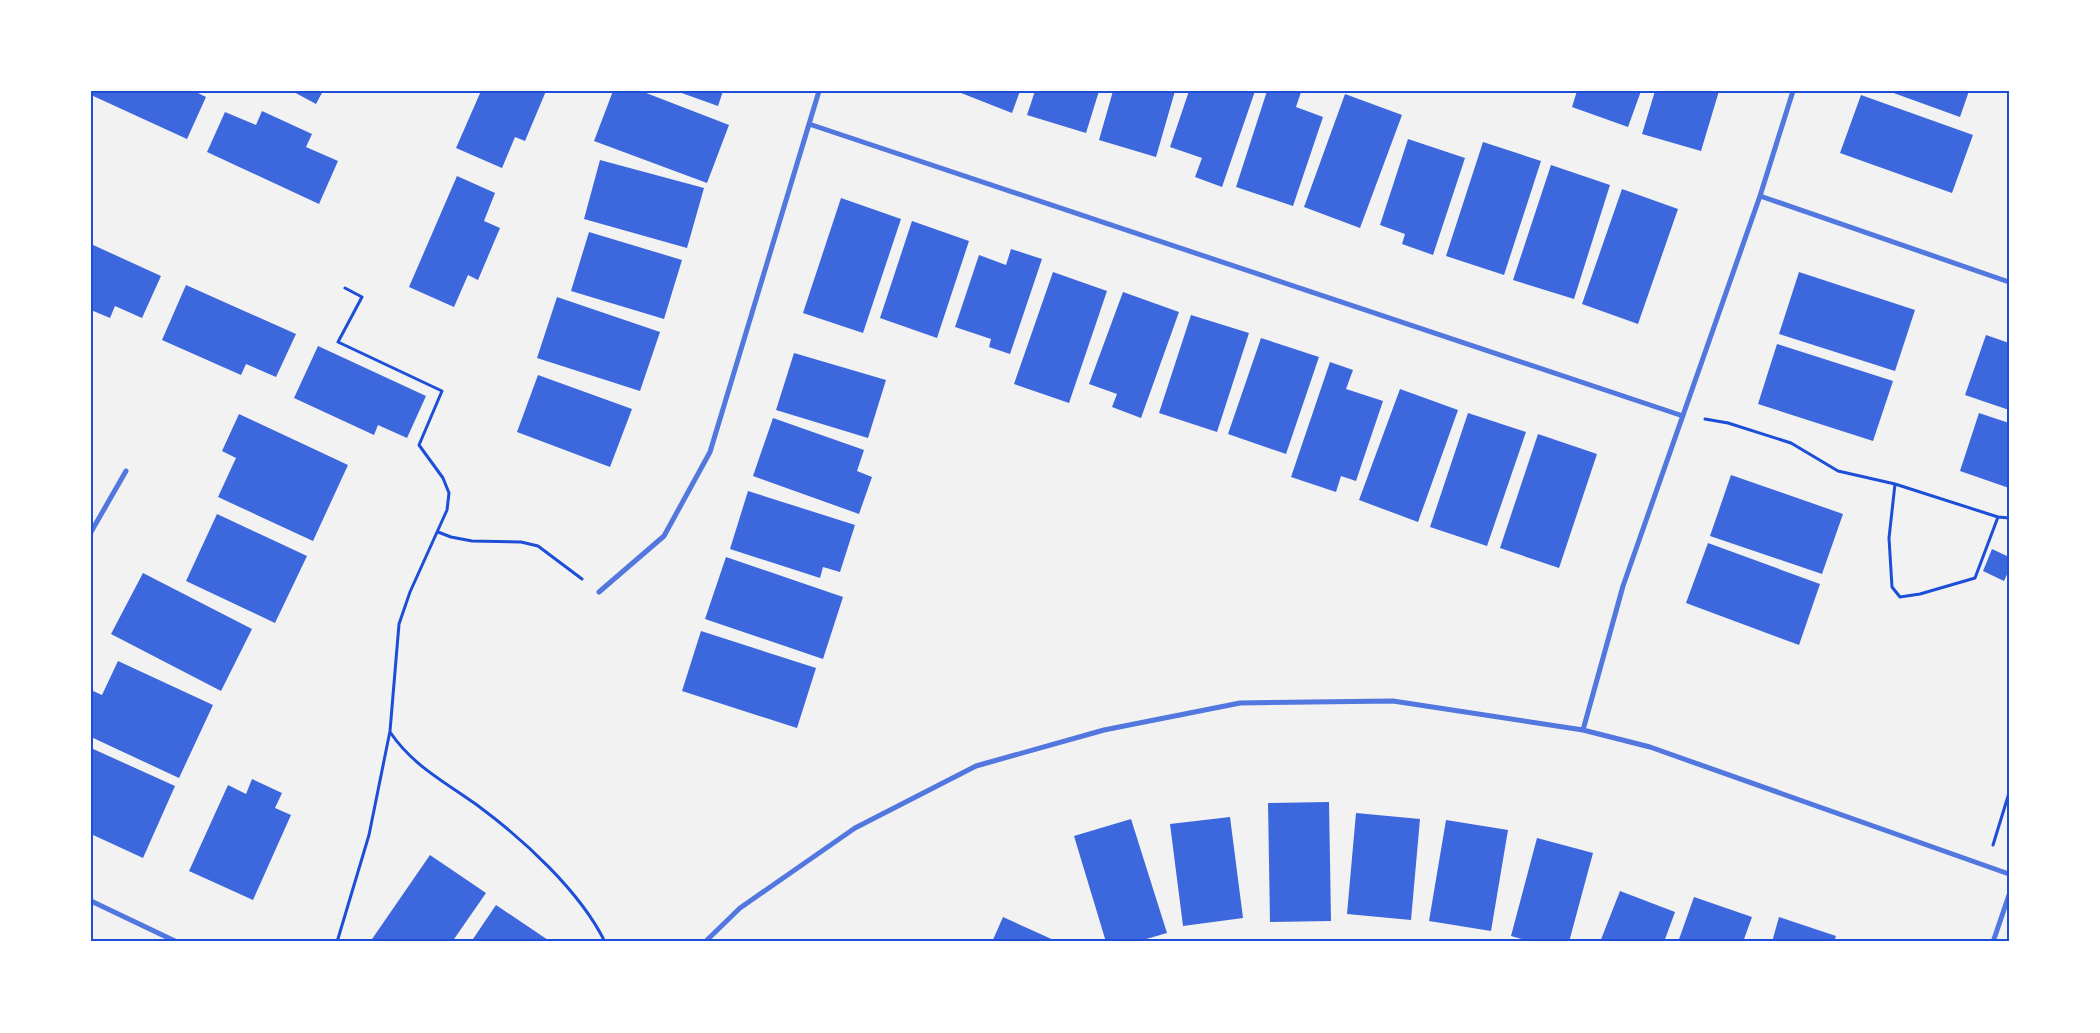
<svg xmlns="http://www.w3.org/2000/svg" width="2100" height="1033" viewBox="0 0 2100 1033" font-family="Barlow,sans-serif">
	<rect width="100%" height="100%" fill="#f2f2f2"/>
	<!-- building -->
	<path fill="#3d67dc" d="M91,91H194L206,97L187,139L91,95Z
		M292,91H323L316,104Z
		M481,91H546L525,141L515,137L502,168L456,148Z
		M613,91H641L729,125L707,183L594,141Z
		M676,91H723L718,106Z
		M956,91H1020L1012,113Z
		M1035,91H1099L1086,133L1027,115Z
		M1113,91H1175L1156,157L1099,140Z
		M1189,91H1255L1222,187L1195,177L1202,158L1170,147Z
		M1267,91L1301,92L1296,107L1323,117L1293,206L1236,187Z
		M1577,91H1641L1628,127L1572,107Z
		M1655,91H1719L1701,151L1642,134Z
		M1888,91H1969L1960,117Z
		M1345,94L1402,115L1360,228L1304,207Z
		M1861,95L1973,135L1952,193L1840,153Z
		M262,111L312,134L306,147L338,161L319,204L207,152L225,112L256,125Z
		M1408,139L1465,158L1433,255L1402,244L1405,234L1380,225Z
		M1483,142L1541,161L1504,275L1446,256Z
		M600,160L704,188L687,248L584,219Z
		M1551,165L1610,185L1574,299L1513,280Z
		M457,176L495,193L484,221L500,228L478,280L468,275L454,307L409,287Z
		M1622,189L1678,209L1638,324L1582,304Z
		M841,198L901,219L863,333L803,313Z
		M912,221L969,241L937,338L880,318Z
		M589,232L682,260L664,319L571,291Z
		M91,244L161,276L142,318L115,306L110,318L91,310Z
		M1011,249L1042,259L1010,354L989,347L991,339L955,327L979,255L1006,265Z
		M1053,272L1107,291L1069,403L1014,384Z
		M1799,272L1915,310L1895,371L1779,334Z
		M186,285L296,334L276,377L246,364L241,375L162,340Z
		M1123,292L1179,312L1141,418L1112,407L1117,394L1089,384Z
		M557,297L660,332L640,391L537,358Z
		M1191,315L1249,333L1217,432L1159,413Z
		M1986,335L2009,343V410L1965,395Z
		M1261,338L1319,357L1286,454L1228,434Z
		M1777,344L1893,381L1873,441L1758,404Z
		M318,346L426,396L407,438L378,425L374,435L294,398Z
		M794,353L886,380L868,438L776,410Z
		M1330,362L1353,370L1346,389L1383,401L1356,481L1341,476L1336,492L1291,477Z
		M538,375L632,409L610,467L517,432Z
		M1400,389L1458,410L1418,522L1359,500Z
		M1468,413L1526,432L1487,546L1430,527Z
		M1979,413L2009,423V488L1960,471Z
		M239,414L348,465L313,541L218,497L236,458L222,451Z
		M773,418L864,450L857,471L872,477L859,514L753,476Z
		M1538,434L1597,454L1559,568L1500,548Z
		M1731,475L1843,514L1822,574L1710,536Z
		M748,491L855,525L840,572L823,567L820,578L730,549Z
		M217,514L307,556L275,623L186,581Z
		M1708,543L1820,584L1799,645L1686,603Z
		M1992,549L2009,557V570L2004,581L1983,571Z
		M726,557L843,597L823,659L705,619Z
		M143,573L252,629L221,691L111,634Z
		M701,631L816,668L797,728L682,691Z
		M118,661L213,705L179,778L91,737V690L102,695Z
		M91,748L175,786L143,858L91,834Z
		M252,779L282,793L275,808L291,815L253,900L189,871L228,785L246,794Z
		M1329,802L1331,921L1270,922L1268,803Z
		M1356,813L1420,819L1411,920L1347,914Z
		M1230,817L1243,918L1183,926L1170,824Z
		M1131,819L1167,933L1136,942H1106L1074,836Z
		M1446,820L1508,830L1491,931L1429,921Z
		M1537,838L1593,853L1569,942H1532L1511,936Z
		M430,855L486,893L452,942H370Z
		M1620,891L1675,912L1664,942H1600Z
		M1694,897L1752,917L1743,942H1678Z
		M496,905L551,942H471Z
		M1003,917L1058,942H992Z
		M1779,917L1836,936L1834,942H1772Z"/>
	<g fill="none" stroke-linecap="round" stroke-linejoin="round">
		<!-- path -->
		<path stroke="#1d4ed8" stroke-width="3" d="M1705,419L1728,423L1791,443L1838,471L1895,484L1998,517L2009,518
			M1895,484L1889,538L1892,587L1900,597L1920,594L1975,578L1998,517
			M438,532L451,537L472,541L521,542L538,546L582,579
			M390,732C413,766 445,782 477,805C523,839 580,891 605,942
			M1993,845L2009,793
			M337,942L369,835L390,731L399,624L410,592L447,510L449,493L443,478L419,445L442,391L338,342L362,297L345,288"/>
		<!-- minor -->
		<path stroke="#5277de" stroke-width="5" d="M809,124L1683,416
			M1760,196L2009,282
			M91,532L126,471
			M599,592L664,536L710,452L819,91
			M1583,730L1623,586L1760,196L1793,91
			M91,901L177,942
			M705,942L740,908L855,828L976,766L1104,730L1240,703L1393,701L1583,730L1650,747L2009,874
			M1993,942L2009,895"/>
	</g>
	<!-- border -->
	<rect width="2100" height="1033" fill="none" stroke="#ffffff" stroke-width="185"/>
	<rect x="92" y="92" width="1916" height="848" fill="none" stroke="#1d4ed8" stroke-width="2"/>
</svg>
